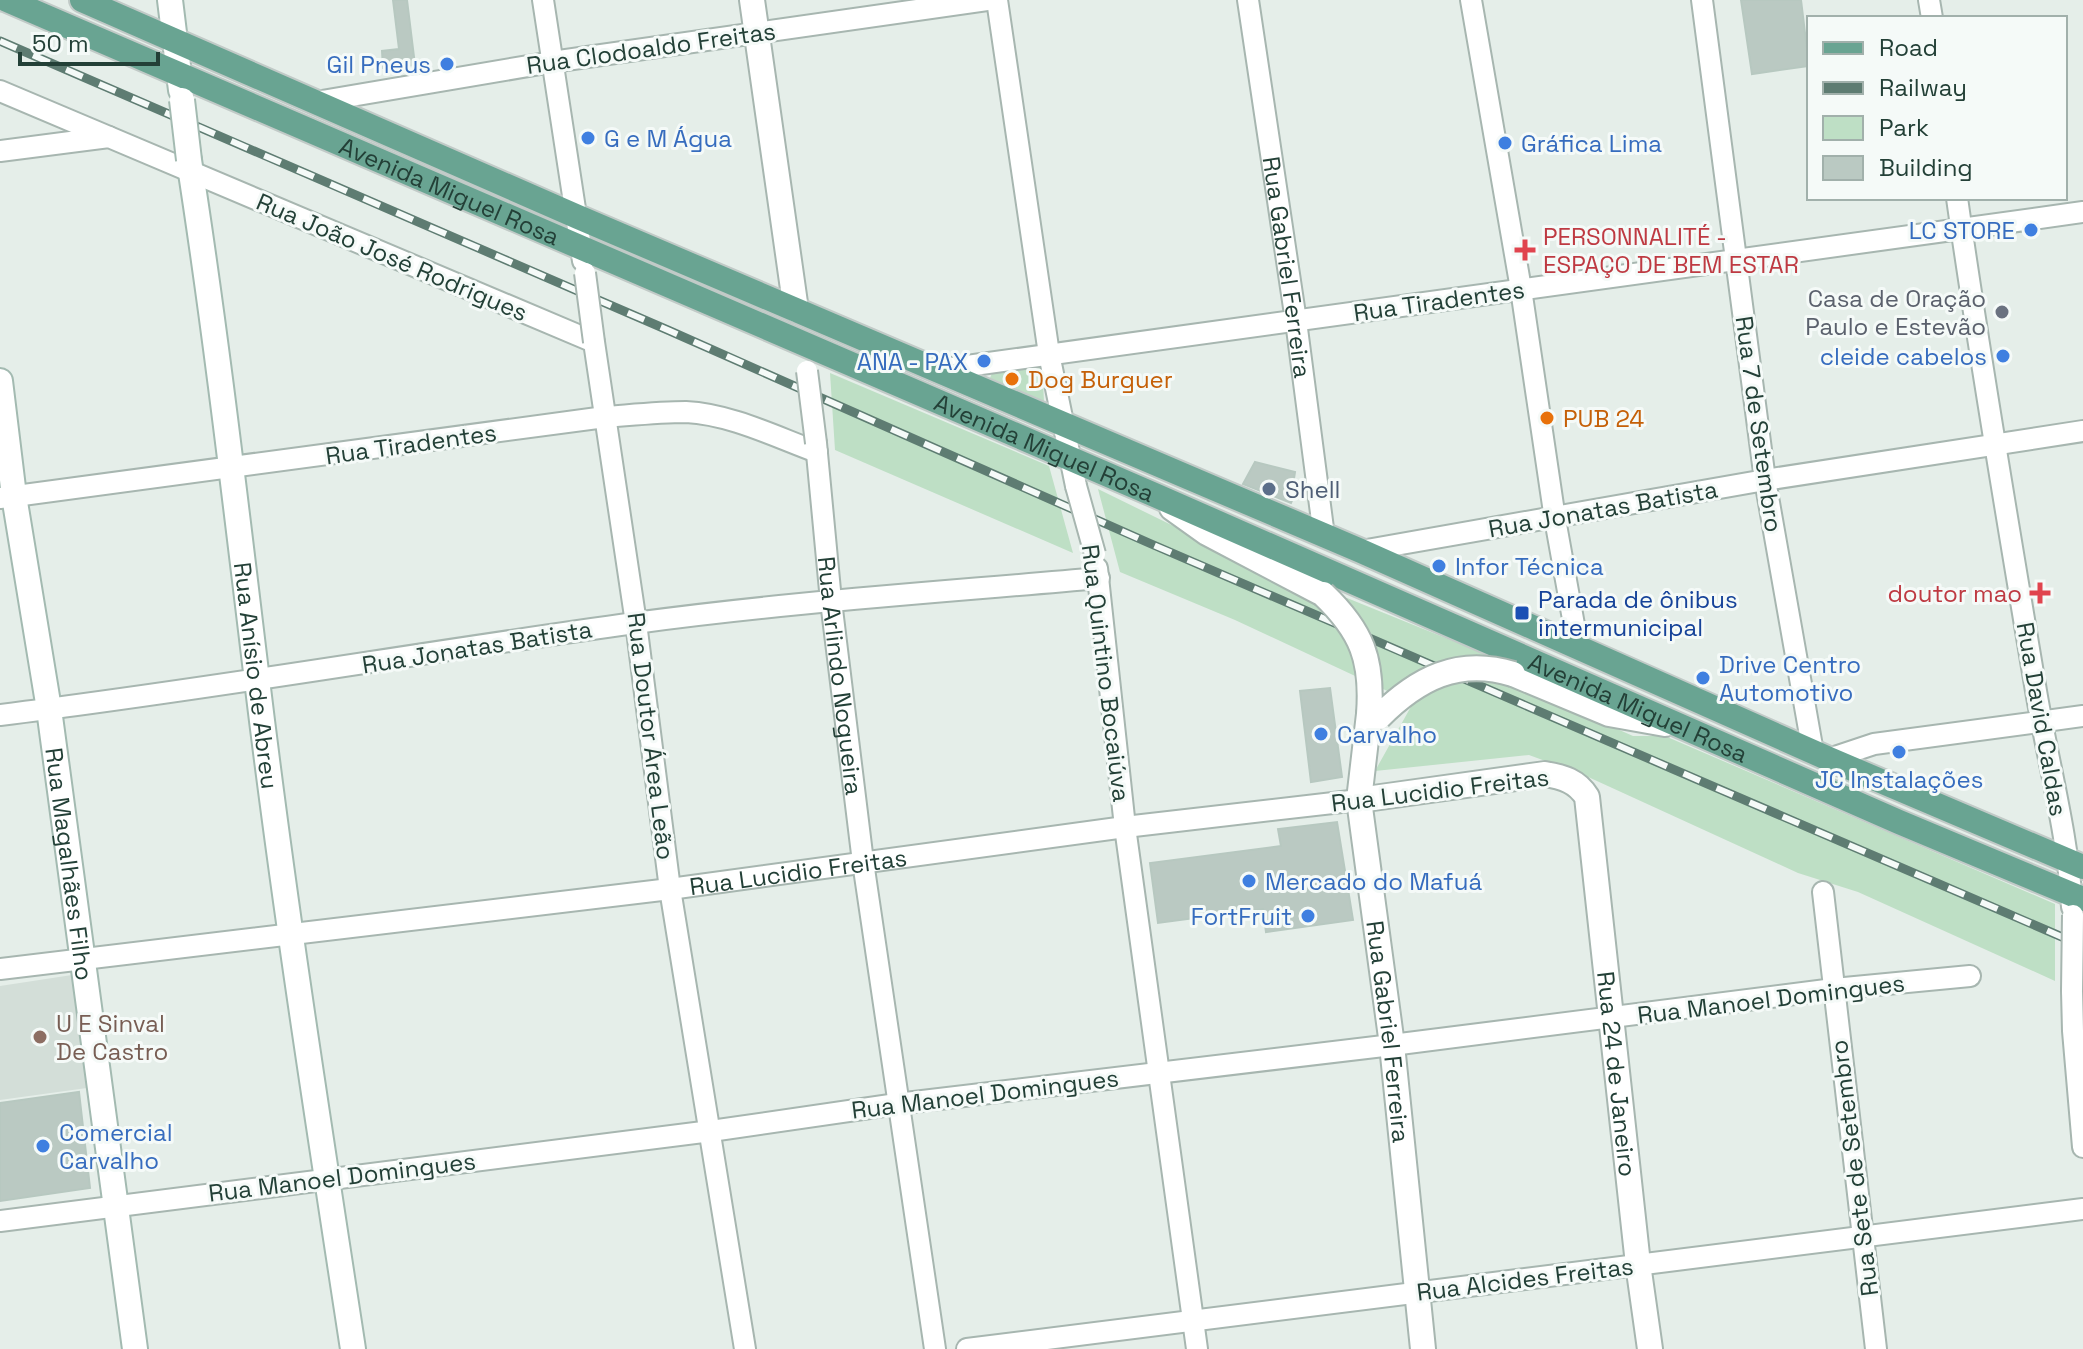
<svg xmlns="http://www.w3.org/2000/svg" width="2083" height="1349" viewBox="0 0 2083 1349" font-family="'Space Grotesk',sans-serif">
	<rect width="100%" height="100%" fill="#e5eee9"/>
	<!-- built -->
	<path fill="#d3ded8" d="M72,975L87,1088L0,1100V986Z"/>
	<!-- green -->
	<path fill="#bedfc5" d="M1042,365L1044,401L990,378L993,371Z
		M830,373L1049,466L1073,553L835,450Z
		M1098,489L1300,588L1323,604L1347,598L1495,658L1502,678L1633,736H1665L2055,904V981L1858,892L1798,873L1586,776L1529,755L1375,771L1413,703L1235,620L1120,572Z"/>
	<!-- building -->
	<path fill="#bac9c2" stroke="#b7c8c0" stroke-width="2" d="M393,0H407L415,65L383,68L382,51L399,49Z
		M1741,0H1801L1809,66L1752,74Z
		M1255,462L1295,472L1293,485L1298,486L1291,503L1243,484Z
		M1330,688L1342,777L1311,782L1300,691Z
		M1337,822L1353,920L1266,932L1263,909L1158,923L1150,863L1281,846L1278,829Z
		M79,1092L90,1188L0,1201V1103Z"/>
	<g fill="none" stroke-linecap="round" stroke-linejoin="round">
		<defs>
			<g id="minor">
				<path d="M543,0L583,261"/>
				<path d="M997,0L1049,354L1076,486"/>
				<path id="s1" d="M1248,0L1296,321L1324,536"/>
				<path d="M1471,0L1521,289L1555,519L1578,647"/>
				<path d="M1702,0L1765,480L1813,752"/>
				<path d="M1929,0L1932,18"/>
				<path d="M0,91L109,137"/>
				<path d="M316,102L552,62L987,0"/>
				<path d="M0,151L109,137L594,342L636,623L670,889L745,1349"/>
				<path d="M1957,198C1980,361 2008,523 2035,685C2047,759 2068,833 2072,907"/>
				<path d="M938,370L2083,212"/>
				<path id="s2" d="M816,443L831,601L863,862L935,1349"/>
				<path d="M0,498L605,417C632,415 659,412 686,412C730,414 776,437 817,452"/>
				<path d="M1361,551L1765,480L2083,431"/>
				<path d="M1097,568L1125,827L1197,1349"/>
				<path d="M0,715C213,689 423,652 635,623C789,602 944,592 1099,578"/>
				<path d="M1829,759L1874,744L2083,716"/>
				<path d="M1823,892L1876,1349"/>
				<path id="s3" d="M0,969L670,889L1125,827L1359,800"/>
				<path d="M2072,991L2073,1031L2083,1147"/>
				<path d="M0,1221L711,1131L897,1104L1392,1045L1834,989L1970,976"/>
				<path d="M967,1349L2083,1209"/>
			</g>
			<g id="tertiary">
				<path d="M752,0L796,310"/>
				<path d="M1172,508L1207,533L1323,594"/>
				<path d="M1513,674L1609,714L1665,724"/>
				<path id="s4" d="M1369,714L1359,800L1392,1045L1423,1349"/>
				<path id="s5" d="M1359,800L1545,774C1563,777 1577,781 1587,797L1638,1264L1650,1349"/>
			</g>
			<g id="secondary">
				<path d="M170,0L181,90"/>
				<path id="s6" d="M189,160C216,333 236,507 257,680C284,904 319,1127 353,1349"/>
				<path id="s7" d="M0,381L14,496L49,709L135,1349"/>
			</g>
			<g id="primary">
				<path id="s8" d="M7,0L1157,496L1899,822L2083,899"/>
				<path d="M82,0L578,217L1361,551L1829,759L2083,867"/>
			</g>
		</defs>
		<!-- minor casing -->
		<use href="#minor" stroke="#a7b6b0" stroke-width="24"/>
		<!-- tertiary casing -->
		<use href="#tertiary" stroke="#a7b6b0" stroke-width="28"/>
		<!-- secondary casing -->
		<use href="#secondary" stroke="#a3bab1" stroke-width="28"/>
		<!-- primary casing -->
		<use href="#primary" stroke="#c1cac7" stroke-width="28"/>
		<!-- minor -->
		<use href="#minor" stroke="#fff" stroke-width="20"/>
		<!-- tertiary -->
		<use href="#tertiary" stroke="#fff" stroke-width="24"/>
		<!-- secondary -->
		<use href="#secondary" stroke="#fff" stroke-width="24"/>
		<!-- primary -->
		<use href="#primary" stroke="#69a492" stroke-width="24"/>
		<defs>
			<path id="rail" d="M0,41L670,331L1149,543L2083,946"/>
		</defs>
		<!-- rail casing -->
		<use href="#rail" stroke="#5e7c72" stroke-width="9"/>
		<!-- rail -->
		<use href="#rail" stroke="#f5faf8" stroke-width="6" stroke-dasharray="18" stroke-linecap="butt"/>
		<defs>
			<path id="minor-bridge" d="M585,273L594,342
				M807,371L816,443
				M1076,486L1095,554
				M2072,991L2073,915"/>
			<path id="tertiary-bridge" d="M1323,594C1362,631 1373,660 1369,714
				M1379,717C1417,679 1458,657 1513,674"/>
			<path id="secondary-bridge" d="M182,100L189,160"/>
		</defs>
		<!-- minor-bridge casing -->
		<use href="#minor-bridge" stroke="#a7b6b0" stroke-width="24" stroke-linecap="butt"/>
		<!-- tertiary-bridge casing -->
		<use href="#tertiary-bridge" stroke="#a7b6b0" stroke-width="28" stroke-linecap="butt"/>
		<!-- secondary-bridge casing -->
		<use href="#secondary-bridge" stroke="#a3bab1" stroke-width="28" stroke-linecap="butt"/>
		<!-- minor-bridge -->
		<use href="#minor-bridge" stroke="#fff" stroke-width="20"/>
		<!-- tertiary-bridge -->
		<use href="#tertiary-bridge" stroke="#fff" stroke-width="24"/>
		<!-- secondary-bridge -->
		<use href="#secondary-bridge" stroke="#fff" stroke-width="24"/>
	</g>
	<!-- markers -->
	<g fill="#3f7fe0" stroke="#f5faf8" stroke-width="3">
		<circle cx="447" cy="64" r="8"/>
		<circle cx="588" cy="138" r="8"/>
		<circle cx="1505" cy="143" r="8"/>
		<circle cx="2031" cy="230" r="8"/>
		<circle cx="2003" cy="356" r="8"/>
		<circle cx="984" cy="361" r="8"/>
		<circle cx="1439" cy="566" r="8"/>
		<circle cx="1703" cy="678" r="8"/>
		<circle cx="1321" cy="734" r="8"/>
		<circle cx="1899" cy="752" r="8"/>
		<circle cx="1249" cy="881" r="8"/>
		<circle cx="1308" cy="916" r="8"/>
		<circle cx="43" cy="1146" r="8"/>
	</g>
	<g fill="#e0444e" stroke="#f5faf8" stroke-width="3">
		<path d="M1521 238h8v8h8v8h-8v8h-8v-8h-8v-8h8z"/>
		<path d="M2036 581h8v8h8v8h-8v8h-8v-8h-8v-8h8z"/>
	</g>
	<circle fill="#6b7280" stroke="#f5faf8" stroke-width="3" cx="2002" cy="312" r="8"/>
	<g fill="#e8710a" stroke="#f5faf8" stroke-width="3">
		<circle cx="1012" cy="379" r="8"/>
		<circle cx="1547" cy="418" r="8"/>
	</g>
	<circle fill="#5c6f8a" stroke="#f5faf8" stroke-width="3" cx="1269" cy="489" r="8"/>
	<rect fill="#1a4fb4" stroke="#f5faf8" stroke-width="3" x="1514" y="605" width="16" height="16" rx="4"/>
	<circle fill="#8d6e63" stroke="#f5faf8" stroke-width="3" cx="40" cy="1037" r="8"/>
	<g text-anchor="middle" dominant-baseline="central" stroke-width="6" stroke-linejoin="round" paint-order="stroke">
		<!-- street labels -->
		<g font-size="24" fill="#234037" stroke="#f5faf8">
			<text transform="translate(651 48) rotate(-8)">Rua Clodoaldo Freitas</text>
			<text stroke="none"><textPath href="#s8" startOffset="482">Avenida Miguel Rosa</textPath></text>
			<text transform="translate(392 257) rotate(23)">Rua João José Rodrigues</text>
			<text stroke="none"><textPath href="#s1" startOffset="270">Rua Gabriel Ferreira</textPath></text>
			<text transform="translate(1439 301) rotate(-8)">Rua Tiradentes</text>
			<text transform="translate(1759 424) rotate(82)">Rua 7 de Setembro</text>
			<text transform="translate(411 444) rotate(-8)">Rua Tiradentes</text>
			<text stroke="none"><textPath href="#s8" startOffset="1130">Avenida Miguel Rosa</textPath></text>
			<text transform="translate(1603 509) rotate(-10)">Rua Jonatas Batista</text>
			<text transform="translate(477 647) rotate(-9)">Rua Jonatas Batista</text>
			<text transform="translate(1106 673) rotate(83)">Rua Quintino Bocaiúva</text>
			<text stroke="none"><textPath href="#s6" startOffset="520">Rua Anísio de Abreu</textPath></text>
			<text stroke="none"><textPath href="#s2" startOffset="234">Rua Arlindo Nogueira</textPath></text>
			<text stroke="none"><textPath href="#s8" startOffset="1778">Avenida Miguel Rosa</textPath></text>
			<text transform="translate(2042 719) rotate(80)">Rua David Caldas</text>
			<text transform="translate(651 736) rotate(83)">Rua Doutor Área Leão</text>
			<text transform="translate(1440 790) rotate(-7)">Rua Lucidio Freitas</text>
			<text stroke="none"><textPath href="#s7" startOffset="488">Rua Magalhães Filho</textPath></text>
			<text stroke="none"><textPath href="#s3" startOffset="804">Rua Lucidio Freitas</textPath></text>
			<text transform="translate(1771 999) rotate(-7)">Rua Manoel Domingues</text>
			<text stroke="none"><textPath href="#s4" startOffset="320">Rua Gabriel Ferreira</textPath></text>
			<text stroke="none"><textPath href="#s5" startOffset="516">Rua 24 de Janeiro</textPath></text>
			<text transform="translate(985 1094) rotate(-7)">Rua Manoel Domingues</text>
			<text transform="translate(1854 1168) rotate(-97)">Rua Sete de Setembro</text>
			<text transform="translate(342 1177) rotate(-7)">Rua Manoel Domingues</text>
			<text transform="translate(1525 1279) rotate(-7)">Rua Alcides Freitas</text>
		</g>
		<!-- shop labels -->
		<g font-size="24" fill="#366cbe" stroke="#f5faf8" text-anchor="start">
			<text x="431" y="64" text-anchor="end">Gil Pneus</text>
			<text x="604" y="138">G e M Água</text>
			<text x="1521" y="143">Gráfica Lima</text>
			<text x="2015" y="230" text-anchor="end">LC STORE</text>
			<text x="1987" y="356" text-anchor="end">cleide cabelos</text>
			<text x="968" y="361" text-anchor="end">ANA - PAX</text>
			<text x="1455" y="566">Infor Técnica</text>
			<text x="1719" y="664">Drive Centro<tspan x="1719" dy="28">Automotivo</tspan></text>
			<text x="1337" y="734">Carvalho</text>
			<text x="1899" y="779" text-anchor="middle">JC Instalações</text>
			<text x="1265" y="881">Mercado do Mafuá</text>
			<text x="1292" y="916" text-anchor="end">FortFruit</text>
			<text x="59" y="1132">Comercial<tspan x="59" dy="28">Carvalho</tspan></text>
		</g>
		<!-- health labels -->
		<g font-size="24" fill="#be3a42" stroke="#f5faf8" text-anchor="start">
			<text x="1543" y="236">PERSONNALITÉ -<tspan x="1543" dy="28">ESPAÇO DE BEM ESTAR</tspan></text>
			<text x="2022" y="593" text-anchor="end">doutor mao</text>
		</g>
		<!-- worship labels -->
		<g font-size="24" fill="#5b616d" stroke="#f5faf8" text-anchor="end">
			<text x="1986" y="298">Casa de Oração<tspan x="1986" dy="28">Paulo e Estevão</tspan></text>
		</g>
		<!-- food labels -->
		<g font-size="24" fill="#c56008" stroke="#f5faf8" text-anchor="start">
			<text x="1028" y="379">Dog Burguer</text>
			<text x="1563" y="418">PUB 24</text>
		</g>
		<!-- service labels -->
		<g font-size="24" fill="#4e5e75" stroke="#f5faf8" text-anchor="start">
			<text x="1285" y="489">Shell</text>
		</g>
		<!-- transit labels -->
		<g font-size="24" fill="#164399" stroke="#f5faf8" text-anchor="start">
			<text x="1538" y="599">Parada de ônibus<tspan x="1538" dy="28">intermunicipal</tspan></text>
		</g>
		<!-- education labels -->
		<g font-size="24" fill="#785e54" stroke="#f5faf8" text-anchor="start">
			<text x="56" y="1023">U E Sinval<tspan x="56" dy="28">De Castro</tspan></text>
		</g>
	</g>
	<!-- legend -->
	<rect x="1807" y="16" width="260" height="184" fill="#f5faf8" stroke="#a1b0ab" stroke-width="2"/>
	<rect x="1823" y="42" width="40" height="12" fill="#69a492" stroke="#a1b0ab" stroke-width="2"/>
	<text x="1879" y="56" font-size="24" fill="#234037">Road</text>
	<rect x="1823" y="82" width="40" height="12" fill="#5e7c72" stroke="#a1b0ab" stroke-width="2"/>
	<text x="1879" y="96" font-size="24" fill="#234037">Railway</text>
	<rect x="1823" y="116" width="40" height="24" fill="#bedfc5" stroke="#a1b0ab" stroke-width="2"/>
	<text x="1879" y="136" font-size="24" fill="#234037">Park</text>
	<rect x="1823" y="156" width="40" height="24" fill="#bac9c2" stroke="#a1b0ab" stroke-width="2"/>
	<text x="1879" y="176" font-size="24" fill="#234037">Building</text>
	<!-- scale -->
	<path d="M20 52v12h138v-12" fill="none" stroke="#234037" stroke-width="4"/>
	<text x="32" y="52" font-size="24" fill="#234037" stroke="#f5faf8" stroke-width="6" paint-order="stroke">50 m</text>
</svg>
